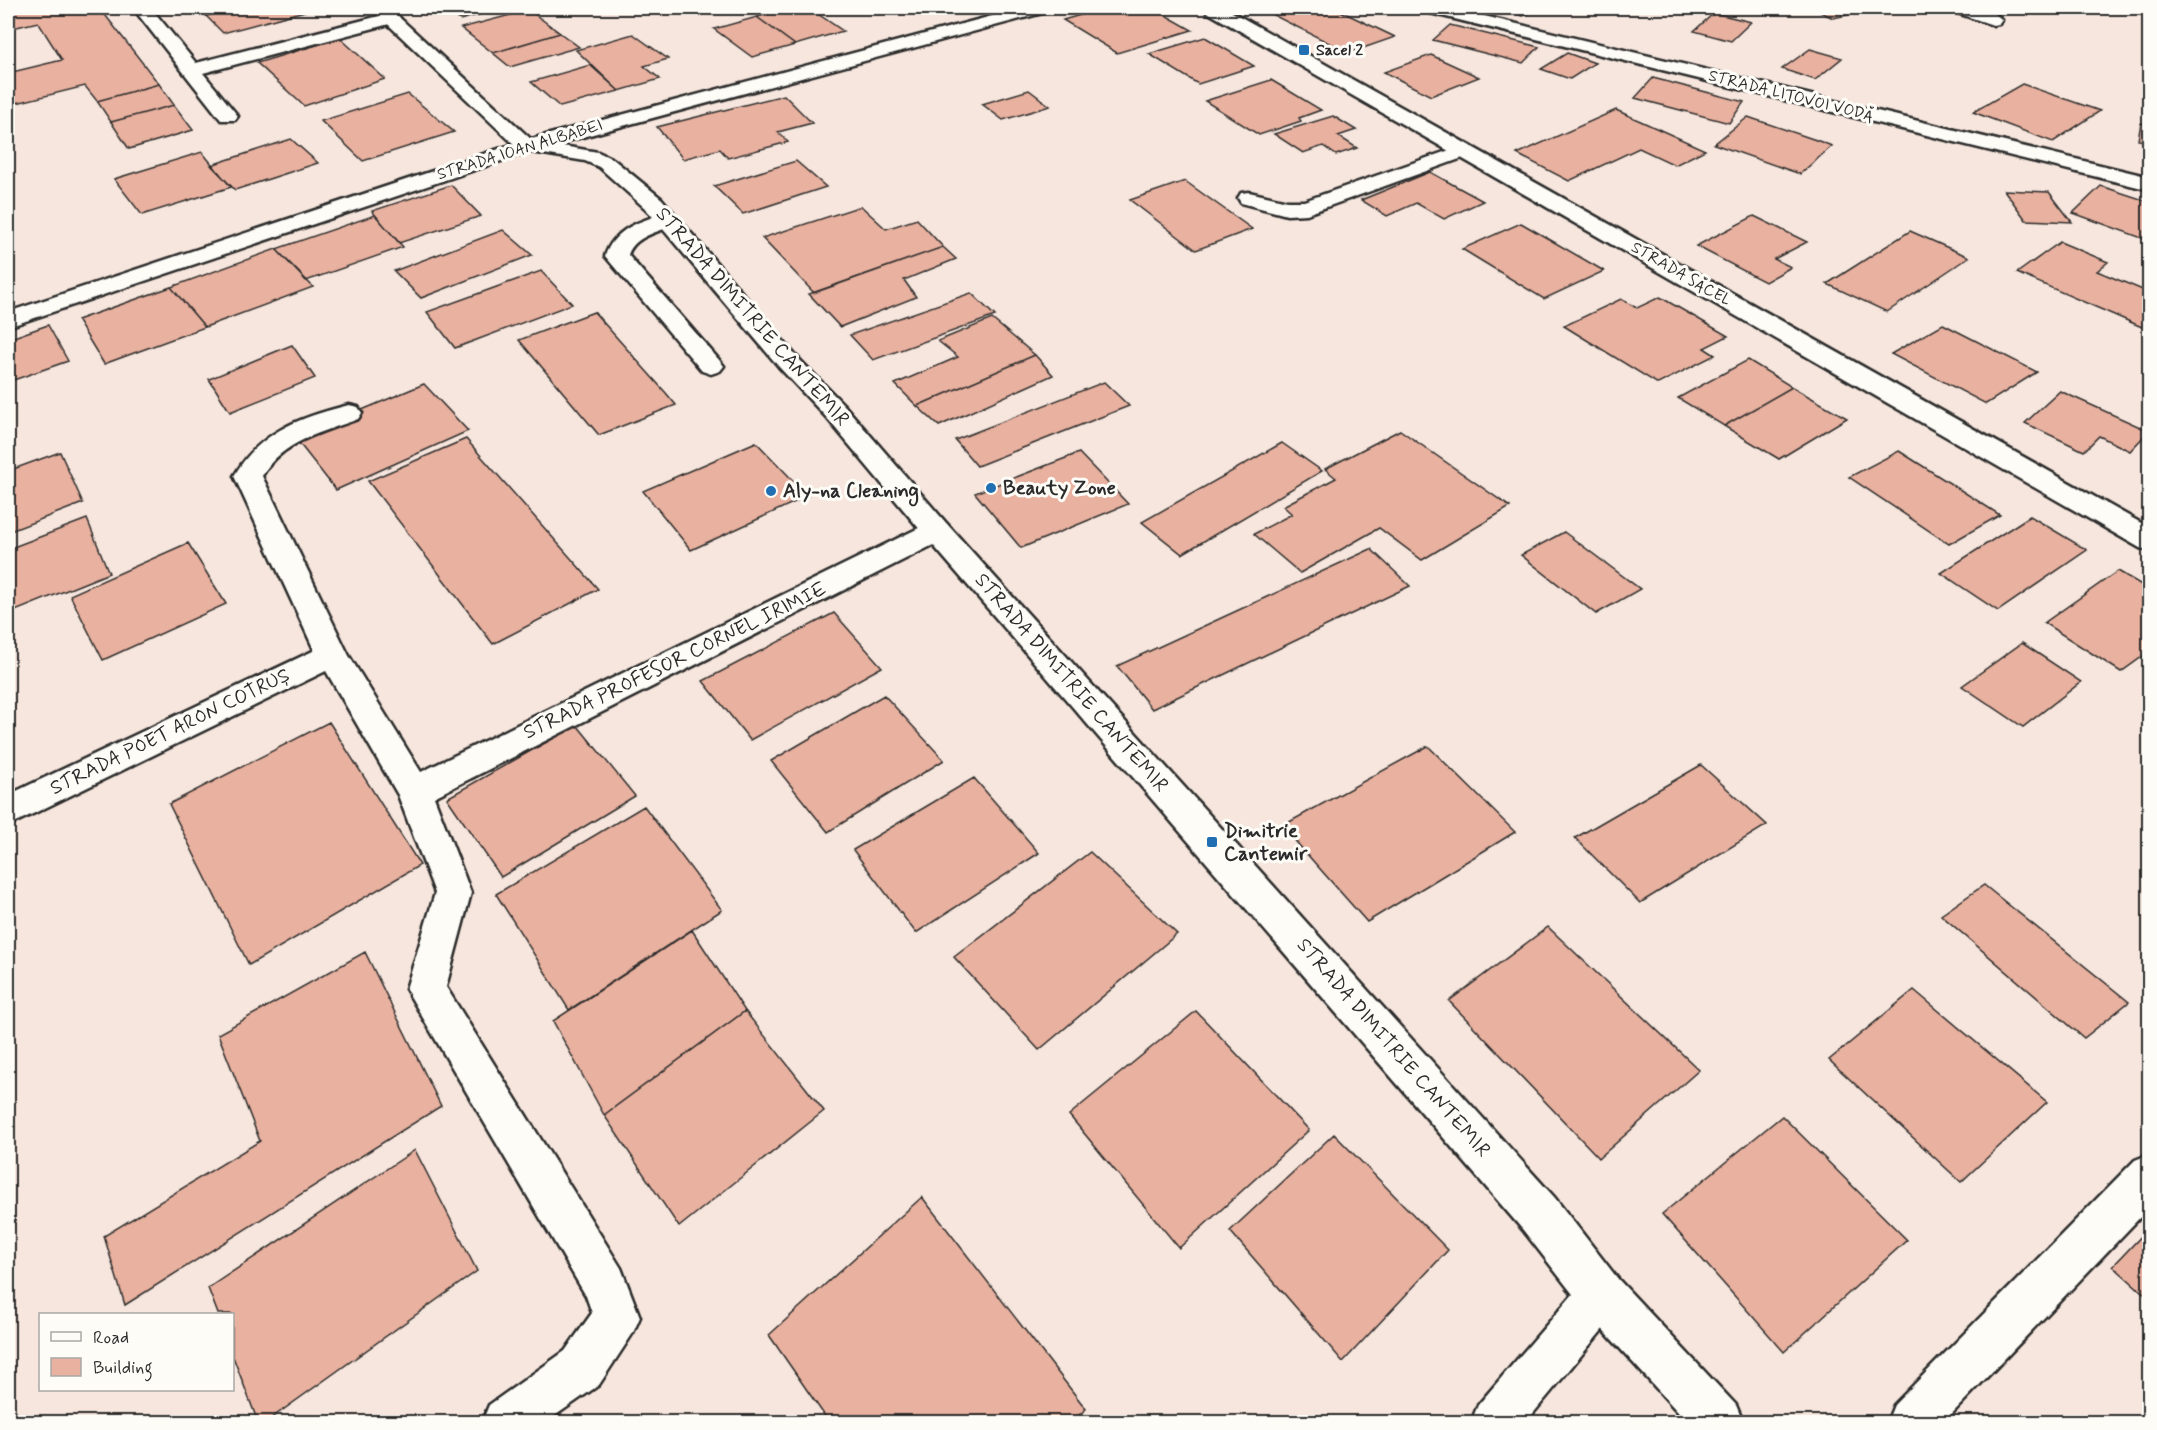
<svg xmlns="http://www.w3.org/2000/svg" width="2157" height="1430" viewBox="0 0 2157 1430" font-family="Mynerve,sans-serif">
	<rect width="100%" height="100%" fill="#f7e6dd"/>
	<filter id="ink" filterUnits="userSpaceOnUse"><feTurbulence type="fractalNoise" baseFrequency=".0167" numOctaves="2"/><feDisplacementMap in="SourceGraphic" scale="12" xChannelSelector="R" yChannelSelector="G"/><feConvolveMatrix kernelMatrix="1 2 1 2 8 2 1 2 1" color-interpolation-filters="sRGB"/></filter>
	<g filter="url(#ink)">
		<!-- building -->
		<path fill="#e9b19f" stroke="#2b2b2b" stroke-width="1.5" d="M8,8H115L102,11L159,84L97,101L85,86L17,103L8,87V73L62,60L38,22L8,29Z
			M238,8H316L223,33L206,16Z
			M445,8H504L460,20Z
			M792,8H809L843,31L795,45L757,17Z
			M1105,8H1153L1192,30L1117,53L1063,20Z
			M1296,8H1334L1395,37L1349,53L1273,15Z
			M1498,8H1541L1523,16Z
			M1812,8H1852L1862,12L1833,18Z
			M529,10L560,33L493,53L461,28Z
			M1714,13L1751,22L1731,41L1694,31Z
			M757,17L795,45L752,57L714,29Z
			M1450,25L1539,47L1523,63L1433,40Z
			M560,33L579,47L510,67L493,53Z
			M633,34L668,59L644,66L660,79L619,91L576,50Z
			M1205,37L1254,66L1198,84L1149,54Z
			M340,38L385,79L304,106L257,63Z
			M1810,49L1842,58L1815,80L1782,69Z
			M1567,53L1595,63L1570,79L1541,69Z
			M1431,55L1479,77L1431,96L1384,72Z
			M590,65L619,91L560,107L531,82Z
			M1653,78L1744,102L1729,123L1635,98Z
			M1271,80L1321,110L1299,118L1301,121L1259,135L1205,101Z
			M159,84L174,105L111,122L97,101Z
			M2022,84L2100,111L2053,142L1973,112Z
			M1029,90L1050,106L1003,120L982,104Z
			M408,94L454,132L363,161L321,121Z
			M784,95L812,123L778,132L788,142L728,158L720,149L683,159L657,127Z
			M174,105L193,130L129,149L111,122Z
			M1616,110L1705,150L1675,165L1639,148L1569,181L1517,154Z
			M1333,116L1356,130L1338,136L1357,148L1336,155L1323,146L1303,153L1274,134Z
			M1748,117L1816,140L1832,146L1800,174L1714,144Z
			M2141,123L2150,125V142L2138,140Z
			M291,139L318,163L235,190L211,165Z
			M202,152L231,187L142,215L114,179Z
			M796,161L826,187L743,214L714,186Z
			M1430,172L1483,201L1444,219L1416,203L1387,216L1361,200Z
			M1185,181L1252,229L1196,250L1130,200Z
			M451,185L481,216L399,243L372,211Z
			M2101,186L2150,202V241L2073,213Z
			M2004,190L2049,192L2072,222L2026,220Z
			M861,206L886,229L917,219L943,247L814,293L762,238Z
			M375,215L403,247L306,281L276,249Z
			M1754,216L1807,242L1774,259L1791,267L1765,282L1696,246Z
			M1521,223L1604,271L1544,299L1462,249Z
			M503,230L532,255L421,298L394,271Z
			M1910,231L1969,257L1887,312L1827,284Z
			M2060,242L2108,262L2097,271L2150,293V320L2142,327L2017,273Z
			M943,247L956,259L904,280L916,297L840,327L809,294Z
			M276,249L313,287L205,327L171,287Z
			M541,271L572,304L455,348L427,312Z
			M171,287L205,327L104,364L77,320Z
			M971,293L995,316L873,360L850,335Z
			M1660,297L1728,336L1704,348L1715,355L1658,384L1564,326L1621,299L1637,308Z
			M594,312L666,393L676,405L599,435L519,340Z
			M992,319L1035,355L917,406L895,384L958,357L938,341Z
			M1943,324L2037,372L1986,404L1891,354Z
			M48,325L68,361L8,382V339Z
			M292,345L315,378L230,412L209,379Z
			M1035,355L1053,375L939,426L917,406Z
			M1748,360L1792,387L1724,426L1678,398Z
			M1104,382L1129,406L977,466L955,440Z
			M424,384L468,431L336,490L295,438Z
			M1792,387L1847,418L1779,459L1724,426Z
			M2060,391L2149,431L2130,451L2099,436L2084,451L2025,423Z
			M1400,430L1510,507L1422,560L1379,528L1300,573L1254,534L1292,514L1283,506L1336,478L1325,469Z
			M466,439L598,589L493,644L368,481Z
			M756,442L808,496L691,550L643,491Z
			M1282,443L1322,471L1182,554L1142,522Z
			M1899,451L2000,515L1949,544L1849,477Z
			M60,452L83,503L8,532V471Z
			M1079,453L1128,504L1021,548L975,493Z
			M2030,516L2087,550L1998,611L1941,573Z
			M87,519L109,573L8,614V549Z
			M1564,532L1640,589L1596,614L1521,555Z
			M188,543L226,604L103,660L70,595Z
			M1371,549L1410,586L1152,709L1117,666Z
			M2118,571L2150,590V651L2121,672L2044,623Z
			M834,613L882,667L750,740L703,681Z
			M2022,643L2081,682L2023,727L1962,686Z
			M884,695L944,760L828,832L771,761Z
			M329,722L420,865L249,965L169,804Z
			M577,725L635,796L501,877L447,798Z
			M1428,746L1515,832L1367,922L1282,826Z
			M1701,765L1767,825L1640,903L1575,838Z
			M974,778L1039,853L916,933L853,850Z
			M644,806L722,910L569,1010L496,894Z
			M1090,852L1177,934L1039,1050L954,957Z
			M1984,885L2129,1002L2084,1038L1941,915Z
			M1548,927L1699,1070L1599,1158L1449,1001Z
			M692,930L745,1011L604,1115L553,1021Z
			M365,952L441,1106L125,1305L104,1236L260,1141L218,1034Z
			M1914,990L2047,1102L1961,1182L1829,1060Z
			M745,1011L824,1111L679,1227L604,1115Z
			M1196,1011L1309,1130L1179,1248L1069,1115Z
			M1782,1116L1907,1240L1784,1352L1662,1214Z
			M1334,1134L1448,1250L1343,1362L1230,1231Z
			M415,1150L477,1271L266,1422H258L232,1354V1314H218L208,1288Z
			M922,1197L1086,1409L1071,1422H829L769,1335Z
			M2150,1227V1299L2113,1266Z"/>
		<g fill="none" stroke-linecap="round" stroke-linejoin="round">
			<defs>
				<path id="lane" d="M133,8H151L196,63L391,13L397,14L400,18L397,22L203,73L238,116L235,120H221Z
					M1464,145L1471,147L1474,151L1471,155L1307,214L1287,215L1241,203L1238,198L1241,193L1249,192L1287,201H1304Z
					M667,213L675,215L678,220L675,225C658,232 634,236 628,255L720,361L724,366L720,371L711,374L702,371L605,256C614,229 641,220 667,213Z
					M349,405L358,407L362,413L358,419C324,432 281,441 262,476L348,654L343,662L332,666L321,662L316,654L234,476C260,431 301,417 349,405Z"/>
				<path id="street" d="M1022,8H1049L1046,12L534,150L8,327V312L520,142Z
					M1204,8H1225L2150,528V551L2140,548L1207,12Z
					M1423,8H1451L2150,177V190L1426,12Z
					M1951,8C1966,6 1992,7 2002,20L1999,24L1993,25L1954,12Z
					M937,521L947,524L951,531L947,538L434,797L471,893L446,987L621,1268L640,1317L633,1333L599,1385L546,1422H482L489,1405L565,1351L592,1313L586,1296L406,989L435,893L398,795L326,671L8,826V795L332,642L343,646L421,772L927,524Z
					M2150,1154V1207L1944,1422H1887L1894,1405L2135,1160Z
					M1602,1272L1618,1279L1625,1295L1618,1311L1526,1422H1471L1478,1405L1586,1279Z"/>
				<path id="secondary" d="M371,8H389L533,141L598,152L613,159L662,199L797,357L844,405L947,524L1555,1198L1618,1279L1736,1405L1743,1422H1687L1586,1311L1523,1230L927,538L826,417L779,367L646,209L599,167L585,161L520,150Z"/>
			</defs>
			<!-- lane casing -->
			<use href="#lane" stroke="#2b2b2b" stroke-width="5"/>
			<!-- street casing -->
			<use href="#street" stroke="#2b2b2b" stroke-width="5"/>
			<!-- secondary casing -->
			<use href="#secondary" stroke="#2b2b2b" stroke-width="5"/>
			<!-- lane -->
			<use href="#lane" fill="#fdfcf7" fill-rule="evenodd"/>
			<!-- street -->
			<use href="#street" fill="#fdfcf7" fill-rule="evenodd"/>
			<!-- secondary -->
			<use href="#secondary" fill="#fdfcf7" fill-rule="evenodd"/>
		</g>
	</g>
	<!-- markers -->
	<g fill="#1f6fb2" stroke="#fdfcf7" stroke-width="2">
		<rect x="1298" y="44" width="12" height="12" rx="3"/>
		<circle cx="991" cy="488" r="6"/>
		<circle cx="771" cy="491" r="6"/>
		<rect x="1206" y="836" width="12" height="12" rx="3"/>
	</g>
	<g text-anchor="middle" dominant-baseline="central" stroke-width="6" stroke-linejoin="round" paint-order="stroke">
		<!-- far-poi labels -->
		<g font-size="16" font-weight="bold" fill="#2b2b2b" stroke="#fdfcf7" text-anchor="start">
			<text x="1316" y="50">Sacel 2</text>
		</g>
		<!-- far-street labels -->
		<g font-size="16" fill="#2b2b2b" stroke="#fdfcf7">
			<text transform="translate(1791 96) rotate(14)">STRADA LITOVOI VODĂ</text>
			<text transform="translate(520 150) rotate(-17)">STRADA IOAN ALBABEI</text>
			<text transform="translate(1681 274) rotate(30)">STRADA SĂCEL</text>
		</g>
		<!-- street labels -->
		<g font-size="20" fill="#2b2b2b" stroke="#fdfcf7">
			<text transform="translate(752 317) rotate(49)">STRADA DIMITRIE CANTEMIR</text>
			<text transform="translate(675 661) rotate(-26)">STRADA PROFESOR CORNEL IRIMIE</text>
			<text transform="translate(1071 683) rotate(49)">STRADA DIMITRIE CANTEMIR</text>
			<text transform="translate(170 732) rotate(-26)">STRADA POET ARON COTRUȘ</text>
			<text transform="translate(1393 1048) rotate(49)">STRADA DIMITRIE CANTEMIR</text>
		</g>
		<!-- poi labels -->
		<g font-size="20" font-weight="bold" fill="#2b2b2b" stroke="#fdfcf7" text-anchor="start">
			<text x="1003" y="488">Beauty Zone</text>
			<text x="783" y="491">Aly-na Cleaning</text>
			<text x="1224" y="831">Dimitrie<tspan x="1224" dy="23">Cantemir</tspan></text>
		</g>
	</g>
	<!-- margin -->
	<rect width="2157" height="1430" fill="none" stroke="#fdfcf7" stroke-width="30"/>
	<rect x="15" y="15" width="2127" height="1400" fill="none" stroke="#2b2b2b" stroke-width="2" filter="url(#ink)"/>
	<!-- legend -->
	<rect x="39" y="1313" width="195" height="78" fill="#fdfcf7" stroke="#a9a8a5" stroke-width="1.5"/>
	<rect x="51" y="1332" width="30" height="9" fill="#fdfcf7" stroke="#a9a8a5" stroke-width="1.5"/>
	<text x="93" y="1343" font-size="18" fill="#2b2b2b">Road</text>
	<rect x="51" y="1358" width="30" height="18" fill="#e9b19f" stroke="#a9a8a5" stroke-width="1.5"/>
	<text x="93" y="1373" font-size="18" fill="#2b2b2b">Building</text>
</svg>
